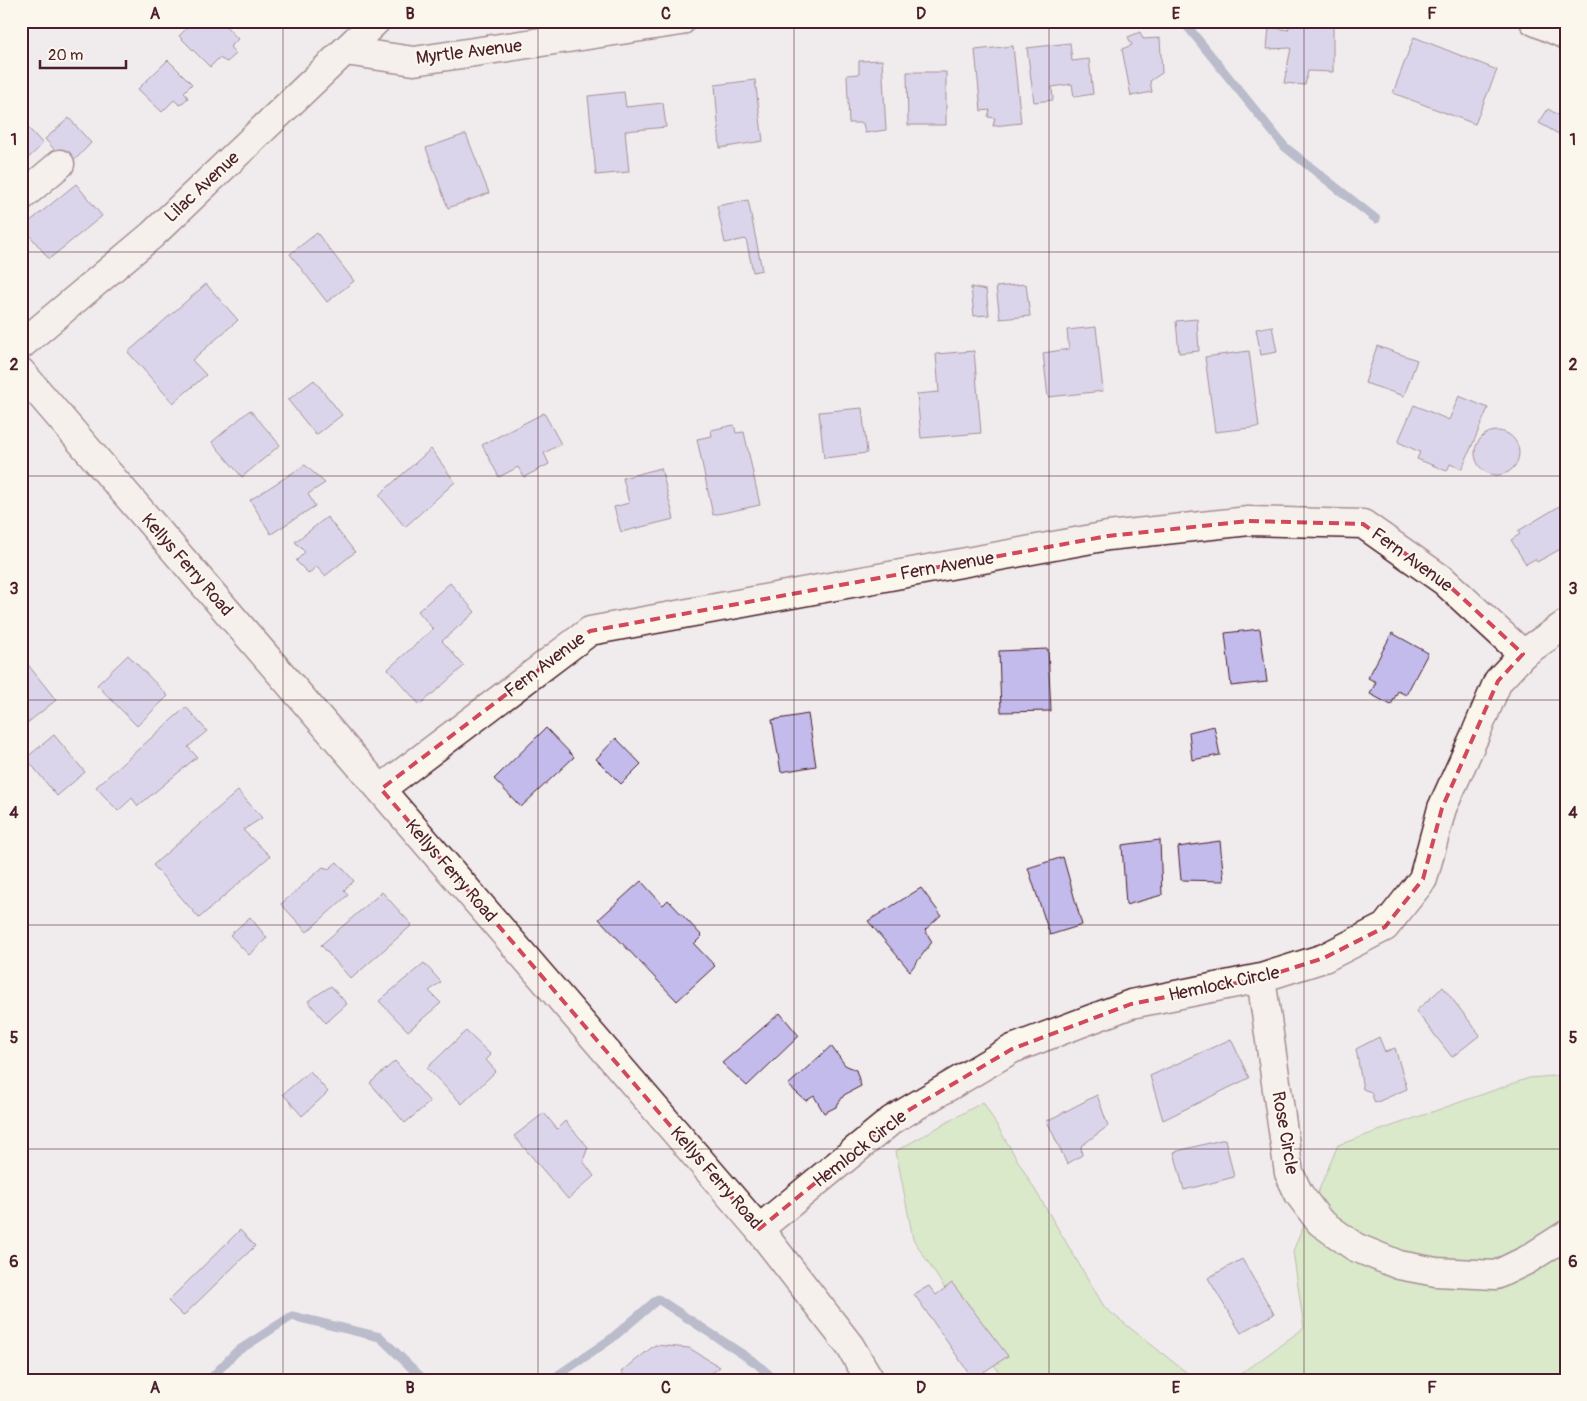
<svg xmlns="http://www.w3.org/2000/svg" width="1587" height="1401" viewBox="0 0 1587 1401" font-family="Pangolin,sans-serif">
	<rect width="100%" height="100%" fill="#f0ebec"/>
	<filter id="ink" filterUnits="userSpaceOnUse"><feTurbulence type="fractalNoise" baseFrequency=".02" numOctaves="2"/><feDisplacementMap in="SourceGraphic" scale="10" xChannelSelector="R" yChannelSelector="G"/><feConvolveMatrix kernelMatrix="1 2 1 2 8 2 1 2 1" color-interpolation-filters="sRGB"/></filter>
	<g filter="url(#ink)">
		<!-- green -->
		<path fill="#bde6a1" stroke="#848266" d="M1566,1075V1380H1233L1304,1328L1293,1251L1338,1145L1529,1078Z
			M983,1102L1105,1308L1196,1380H1004L913,1239L896,1151Z"/>
		<g fill="none" stroke-linecap="round" stroke-linejoin="round">
			<!-- stream -->
			<path stroke="#7883a2" stroke-width="9" d="M1183,21L1285,147L1376,219
				M209,1380L236,1352L292,1316L380,1337L424,1380
				M551,1380L611,1339L658,1299L756,1363L775,1380"/>
		</g>
		<!-- building -->
		<path fill="#c2bbec" stroke="#4a1f2b" d="M194,21H221L238,39L230,47L236,54L227,62L219,58L210,67L179,36Z
			M1291,21H1305L1333,26V72L1308,71L1305,85L1284,83L1291,48L1267,49L1269,27L1288,30Z
			M1140,32L1143,39L1160,38L1162,73L1150,81L1152,92L1131,96L1122,49L1132,45L1128,37Z
			M1414,37L1497,70L1475,124L1393,93Z
			M1070,43L1072,61L1089,59L1093,94L1074,97L1072,84L1052,87L1053,100L1034,102L1027,48Z
			M1013,46L1021,123L993,126L995,118L988,117L990,110L981,111L975,50Z
			M168,60L192,84L184,92L188,98L180,105L174,100L162,112L138,89Z
			M882,60L886,130L865,133L863,123H849L847,75L859,74V61Z
			M907,72H946V125H908Z
			M755,80L763,141L720,148L715,85Z
			M624,92L626,107L663,103L666,127L625,131L629,172L596,175L588,96Z
			M1548,109L1565,119L1566,117V138L1539,123Z
			M69,118L91,143L69,166L45,139Z
			M21,120L43,144L21,165Z
			M466,134L489,193L448,208L426,148Z
			M76,184L102,216L49,259L23,227Z
			M748,200L762,270L753,272L746,239L725,243L717,206Z
			M317,233L354,281L327,302L290,254Z
			M206,284L238,320L192,360L206,375L173,403L128,352Z
			M1026,284L1030,316L1000,319L996,287Z
			M971,287L986,290L989,315L974,316Z
			M1197,319L1199,351L1179,353L1176,321Z
			M1272,326L1277,352L1261,355L1256,329Z
			M1096,327L1103,391L1048,397L1043,353L1069,349L1067,330Z
			M1377,346L1417,360L1404,396L1365,383Z
			M974,351L981,433L921,438L917,394L939,392L936,354Z
			M1249,351L1259,427L1215,432L1205,357Z
			M314,380L342,415L316,435L288,400Z
			M1459,396L1488,408L1462,469L1450,464L1447,471L1417,459L1420,452L1398,442L1414,405L1449,420Z
			M862,408L867,453L824,458L819,412Z
			M250,410L280,445L242,477L212,442Z
			M544,413L561,444L544,453L549,464L524,477L518,467L499,477L482,445Z
			M734,425L736,433L744,432L760,505L713,515L697,439L712,436L711,430Z
			M1475 453a22 22 0 1 1 44 0a22 22 0 1 1-44 0Z
			M431,449L455,482L405,527L379,495Z
			M305,465L325,483L308,494L315,506L271,534L250,500Z
			M661,468L674,519L621,532L614,507L629,503L623,478Z
			M1563,504L1566,509V546L1537,562L1535,559L1526,564L1511,540L1520,534L1518,531Z
			M327,517L355,552L325,576L316,566L309,574L296,561L305,552L295,542Z
			M450,583L475,612L442,641L464,666L420,705L388,669L433,629L418,611Z
			M1260,629L1267,682L1231,686L1225,633Z
			M1392,633L1428,653L1406,695L1398,691L1391,705L1370,694L1376,682L1368,678Z
			M1048,649L1051,711L1001,712L999,651Z
			M128,655L168,696L137,726L97,685Z
			M21,656L56,700L21,728Z
			M186,707L207,731L188,747L197,757L138,806L132,798L118,811L96,787Z
			M808,714L816,766L781,772L772,720Z
			M1214,726L1220,755L1192,760L1189,732Z
			M546,728L574,757L521,807L494,779Z
			M54,735L85,772L57,796L26,758Z
			M616,738L641,764L621,784L596,759Z
			M238,791L262,818L243,830L270,856L199,918L153,865Z
			M1160,840L1162,895L1126,905L1122,845Z
			M1220,841L1224,881L1181,880L1178,847Z
			M1063,857L1082,925L1050,935L1028,868Z
			M337,862L354,881L344,890L348,895L307,932L281,904L323,867L329,869Z
			M641,881L663,905L668,900L702,936L694,944L715,966L677,1001L599,919Z
			M921,888L941,915L925,930L932,942L910,971L868,921Z
			M382,892L412,925L351,979L321,945Z
			M250,917L267,938L249,955L230,935Z
			M424,963L441,982L429,991L441,1003L408,1031L379,1001Z
			M331,986L347,1004L326,1023L308,1001Z
			M1443,987L1480,1035L1452,1057L1416,1011Z
			M780,1013L799,1036L747,1086L722,1063Z
			M466,1031L491,1055L486,1060L496,1071L462,1104L427,1068Z
			M1379,1037L1385,1052L1395,1048L1407,1089L1375,1103L1371,1092L1363,1089L1356,1049Z
			M1231,1039L1249,1078L1163,1120L1150,1076Z
			M831,1046L845,1065L856,1070L861,1086L844,1095L836,1107L824,1113L814,1096L806,1101L788,1085Z
			M395,1061L430,1102L405,1123L370,1083Z
			M310,1071L328,1092L302,1116L283,1094Z
			M1097,1095L1108,1126L1081,1146L1082,1155L1067,1164L1047,1121Z
			M544,1113L557,1129L565,1121L588,1147L583,1161L594,1176L568,1199L514,1136Z
			M1225,1139L1234,1177L1184,1190L1174,1152Z
			M240,1230L255,1246L183,1316L168,1301Z
			M1242,1259L1274,1314L1241,1333L1208,1278Z
			M952,1283L1008,1356L973,1379L914,1294L929,1286L936,1295Z
			M655,1345L689,1348L720,1367L702,1380H629L621,1372Z"/>
		<g fill="none" stroke-linecap="round" stroke-linejoin="round">
			<defs>
				<path id="street" d="M1534,21L1566,35
					M345,51L414,61L681,21
					M21,197L60,164
					M21,345L152,235L376,21
					M381,789L590,631L1108,536L1249,521L1363,524L1444,581L1523,654
					M1261,978L1289,1173L1299,1194L1320,1222L1355,1247L1399,1265L1436,1272L1496,1275L1527,1260L1566,1235
					M759,1229L892,1120L1012,1049L1131,1004L1261,978L1324,958L1385,927L1423,879L1442,808L1476,733L1498,681L1523,654L1566,624"/>
				<path id="secondary" d="M21,372L759,1229L850,1346L870,1380"/>
			</defs>
			<!-- street casing -->
			<use href="#street" stroke="#4a1f2b" stroke-width="31"/>
			<!-- secondary casing -->
			<use href="#secondary" stroke="#4a1f2b" stroke-width="31"/>
			<!-- street -->
			<use href="#street" stroke="#fbf7ec" stroke-width="28"/>
			<!-- secondary -->
			<use href="#secondary" stroke="#fbf7ec" stroke-width="28"/>
		</g>
	</g>
	<!-- marked area -->
	<path d="M0 0H1587V1401H0ZM1249,521L1363,524L1444,581L1523,654L1498,681L1442,808L1423,879L1385,927L1324,958L1261,978L1131,1004L1012,1049L892,1120L759,1229L381,789L590,631L1108,536Z" fill="#f0ebec" fill-opacity=".55" fill-rule="evenodd"/>
	<path fill="none" stroke="#d1495b" stroke-width="4" stroke-dasharray="10 6" stroke-linejoin="round" d="M1249,521L1363,524L1444,581L1523,654L1498,681L1442,808L1423,879L1385,927L1324,958L1261,978L1131,1004L1012,1049L892,1120L759,1229L381,789L590,631L1108,536Z"/>
	<!-- grid -->
	<path fill="none" stroke="#4a1f2b" stroke-width="1" stroke-opacity="0.55" d="M283,21V1380M538,21V1380M794,21V1380M1049,21V1380M1304,21V1380M21,252H1566M21,476H1566M21,700H1566M21,925H1566M21,1149H1566"/>
	<g text-anchor="middle" dominant-baseline="central" stroke-width="4" stroke-linejoin="round" paint-order="stroke">
		<!-- street labels -->
		<g font-size="18" fill="#4a1f2b" stroke="#fbf7ec">
			<text transform="translate(469 52) rotate(-7)">Myrtle Avenue</text>
			<text transform="translate(202 187) rotate(-43)">Lilac Avenue</text>
			<text transform="translate(1412 560) rotate(36)">Fern Avenue</text>
			<text transform="translate(187 565) rotate(49)">Kellys Ferry Road</text>
			<text transform="translate(947 566) rotate(-10)">Fern Avenue</text>
			<text transform="translate(545 665) rotate(-37)">Fern Avenue</text>
			<text transform="translate(451 871) rotate(49)">Kellys Ferry Road</text>
			<text transform="translate(1224 984) rotate(-12)">Hemlock Circle</text>
			<text transform="translate(1285 1133) rotate(80)">Rose Circle</text>
			<text transform="translate(860 1149) rotate(-38)">Hemlock Circle</text>
			<text transform="translate(716 1178) rotate(49)">Kellys Ferry Road</text>
		</g>
	</g>
	<!-- margin -->
	<rect width="1587" height="1401" fill="none" stroke="#fbf7ec" stroke-width="55"/>
	<!-- scale -->
	<path d="M40 60v8h86v-8" fill="none" stroke="#4a1f2b" stroke-width="2.5"/>
	<text x="48" y="60" font-size="15" fill="#4a1f2b" stroke="#fbf7ec" stroke-width="4" paint-order="stroke">20 m</text>
	<rect x="28" y="28" width="1532" height="1346" fill="none" stroke="#4a1f2b" stroke-width="2"/>
	<g font-size="16" text-anchor="middle" font-weight="bold" fill="#4a1f2b">
		<text x="155" y="19">A</text>
		<text x="410" y="19">B</text>
		<text x="666" y="19">C</text>
		<text x="921" y="19">D</text>
		<text x="1176" y="19">E</text>
		<text x="1432" y="19">F</text>
		<text x="14" y="145">1</text>
		<text x="1573" y="145">1</text>
		<text x="14" y="370">2</text>
		<text x="1573" y="370">2</text>
		<text x="14" y="594">3</text>
		<text x="1573" y="594">3</text>
		<text x="14" y="818">4</text>
		<text x="1573" y="818">4</text>
		<text x="14" y="1043">5</text>
		<text x="1573" y="1043">5</text>
		<text x="14" y="1267">6</text>
		<text x="1573" y="1267">6</text>
		<text x="155" y="1393">A</text>
		<text x="410" y="1393">B</text>
		<text x="666" y="1393">C</text>
		<text x="921" y="1393">D</text>
		<text x="1176" y="1393">E</text>
		<text x="1432" y="1393">F</text>
	</g>
</svg>
